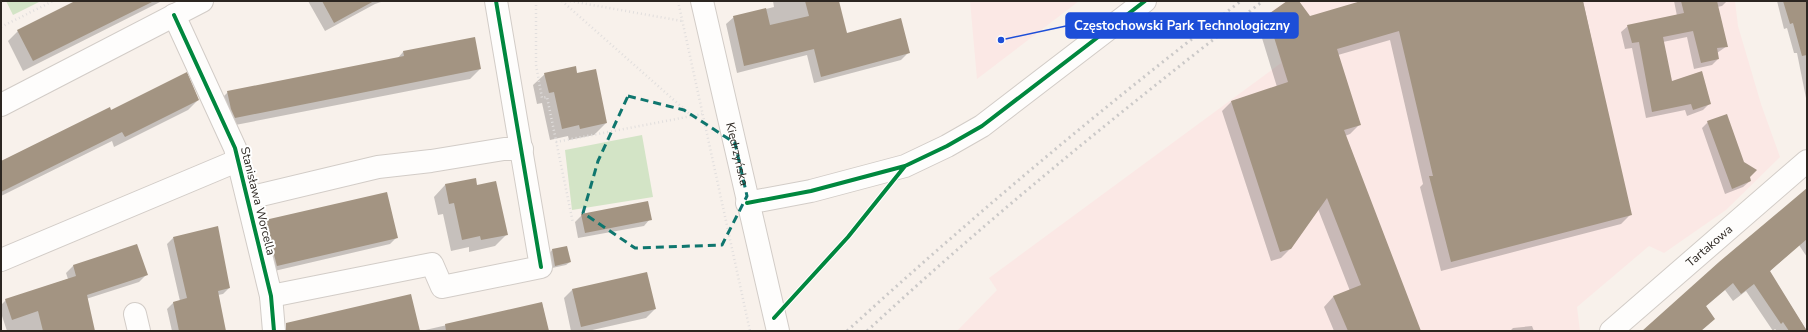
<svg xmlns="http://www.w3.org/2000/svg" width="1808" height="332" viewBox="0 0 1808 332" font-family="'Nunito Sans',sans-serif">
	<rect width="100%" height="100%" fill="#f8f1eb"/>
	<!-- industrial -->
	<path fill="#fbe8e5" d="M970,1H1079L977,79Z
		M1286,1H1735L1738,26L1761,104L1780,157L1726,210L1664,253L1649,246L1577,307L1580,331H957L997,290L989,278L1281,63L1269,13Z"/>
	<!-- green -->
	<path fill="#d3e4c6" d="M6,1H41L13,15Z
		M642,135L653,197L572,210L565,150Z"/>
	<!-- shadow -->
	<path fill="#0003" d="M77,1H162L23,71L8,41L18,31Z
		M308,1H384L375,4L325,31Z
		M773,1H838L846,34L909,52L901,60L814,83L807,55L737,73L726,24L734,17L774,7Z
		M1288,1H1298L1310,18L1365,1H1583L1630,215L1621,224L1441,271L1420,187L1423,184L1390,40L1338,55L1360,124L1350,134L1345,136L1420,331H1334L1324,307L1333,297L1350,291L1318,209L1291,248L1281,258L1271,261L1222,111L1232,101L1277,87L1258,25L1267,16Z
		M1674,1H1727L1722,6L1717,7L1727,46L1717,53L1718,59L1712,65L1694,69L1687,37L1663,42L1671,82L1710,103L1703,110L1687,116L1685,110L1646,118L1632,48L1625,49L1621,32L1628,26L1677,16Z
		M1777,1H1807V103L1797,53H1794L1787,28L1784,29Z
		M403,52L480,69L470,79L225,127L218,102L228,92L397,59Z
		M545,74H576L606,123L594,135L569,140L568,136L550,140L542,103L537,104L533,85Z
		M198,100L188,110L114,147L112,141L1,196V162L111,111Z
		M1708,122L1750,181L1743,187L1725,194L1702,128Z
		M445,185L477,186L506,235L495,246L469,252V247L451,251L443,214L438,215L434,197Z
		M1807,203V257L1799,245L1769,272L1807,331H1777L1775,329L1773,331L1746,291L1733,301L1725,290L1705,307L1701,331H1644Z
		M582,215L650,219L644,226L578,238L575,222Z
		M266,221L397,237L390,244L270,272L260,228Z
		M173,238L229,288L223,294L218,295L225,331H172L167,309L174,302L180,301L167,244Z
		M552,250L570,262L566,265L552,268L549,254Z
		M73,266L146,275L139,282L86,299L93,331H7L1,313V305L6,300L68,279L66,273Z
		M572,290L655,309L646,318L588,331H571L564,298Z
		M542,303L548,331H421Z
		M1532,326L1534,331H1510L1513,328Z"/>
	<!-- building -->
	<path fill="#a39482" d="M75,1H154L33,61L17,30Z
		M322,1H374L334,23Z
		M805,1H839L847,33L901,18L910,53L821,77L814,49L744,66L733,16L766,8L770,25L809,16Z
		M1287,1H1299L1310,16L1361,1H1583L1632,215L1451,262L1429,176H1433L1399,31L1337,49L1361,125L1344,130L1421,331H1348L1333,296L1361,285L1327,198L1291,249L1280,252L1231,101L1288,82L1267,15Z
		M1681,1H1717L1728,47L1717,48L1719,59L1701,63L1693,31L1663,37L1672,81L1702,71L1711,104L1693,110L1691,104L1652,112L1639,42L1632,43L1627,25L1684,13Z
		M1783,1H1807V55L1802,56L1793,23L1790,24Z
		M475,37L481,69L235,118L231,109L227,91L404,56L403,51Z
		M576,66L577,73L596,69L607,123L580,129L579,125L562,129L554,92L549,93L544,73Z
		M187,72L199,100L125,137L122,132L1,192V161L110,107L111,110Z
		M1727,114L1744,162L1757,170L1750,177L1751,181L1732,189L1707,121Z
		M476,178L477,185L496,181L508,235L481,240L480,236L462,240L454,203L449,204L445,184Z
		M1807,188V239L1770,271L1807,331H1789L1783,322L1781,324L1754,284L1741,294L1733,283L1706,306L1715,319L1701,331H1642L1719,262Z
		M387,192L398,238L277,266L265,220Z
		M648,201L652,220L585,233L581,214Z
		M218,226L230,288L218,291L226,331H179L173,302L187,298L173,237Z
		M137,244L148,275L87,295L95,331H43L38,311L12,320L5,299L76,276L73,265Z
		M567,246L571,262L555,266L552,249Z
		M647,272L656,309L581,327L572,289Z
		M411,294L420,331H286V323Z
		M542,302L549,331H446L445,324Z"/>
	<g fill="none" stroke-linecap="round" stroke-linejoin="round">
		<defs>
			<g id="minor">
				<path id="s1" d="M702,1L778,331"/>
				<path d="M174,15L235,148L271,296L274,331"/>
				<path d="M1,105L202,1"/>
				<path d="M248,198L378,167L431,161L504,149H522"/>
				<path d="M747,203L811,191L905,166L947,146L982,126L1145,1"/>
				<path d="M1,260L239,160"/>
				<path d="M271,296L432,264L442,287L541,267L496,1"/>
				<path d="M135,314L139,331"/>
				<path id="s2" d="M1611,331L1807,161"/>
			</g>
		</defs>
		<!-- minor casing -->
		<use href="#minor" stroke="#d2ccc7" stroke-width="24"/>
		<!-- path -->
		<path stroke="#e1dedd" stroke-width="2.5" stroke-dasharray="1 3" stroke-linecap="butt" d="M536,1V65L542,98L547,97L573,223
			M562,1L692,116
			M570,1L682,21
			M678,1L750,331
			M1,27L53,1
			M556,142L702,114"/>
		<!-- minor -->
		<use href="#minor" stroke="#fefdfc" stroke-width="22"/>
		<!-- rail -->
		<path stroke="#cbc9c8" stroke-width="3" stroke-dasharray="2 4" stroke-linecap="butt" d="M847,331C974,215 1105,105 1241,1
			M867,331C993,214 1127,106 1263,1"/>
		<defs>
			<path id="cycleway" d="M496,1L541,267
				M174,15L235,148L271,296L274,331
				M747,203L811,191L905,166L947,146L982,126L1145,1
				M774,318L848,237L905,166"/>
		</defs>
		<!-- cycleway casing -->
		<use href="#cycleway" stroke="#fff" stroke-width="6"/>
		<!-- cycleway -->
		<use href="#cycleway" stroke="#00873e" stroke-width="4"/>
	</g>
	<!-- marked area -->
	<path fill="none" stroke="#0f766e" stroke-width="3" stroke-dasharray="8 5" stroke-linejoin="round" d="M628,96L684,110L735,143L747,196L722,245L635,248L583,213L598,161Z"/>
	<g text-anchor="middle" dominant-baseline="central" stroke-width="4" stroke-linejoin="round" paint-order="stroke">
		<!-- street labels -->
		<g font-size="12" fill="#2c2621" stroke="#fff">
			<text stroke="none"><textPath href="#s1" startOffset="157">Kiedrzyńska</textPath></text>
			<text transform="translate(258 201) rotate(76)">Stanisława Worcella</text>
			<text stroke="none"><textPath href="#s2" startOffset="130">Tartakowa</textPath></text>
		</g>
	</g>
	<!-- callouts -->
	<path fill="none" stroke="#1d4ed8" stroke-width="1.5" d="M1001 40L1066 26"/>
	<circle fill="#1d4ed8" stroke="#fff" stroke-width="1.5" cx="1001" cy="40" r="4"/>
	<rect fill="#1d4ed8" stroke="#1d4ed8" stroke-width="1.5" x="1066" y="13" width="232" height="25" rx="4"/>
	<g font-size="13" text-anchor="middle" font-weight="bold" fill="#fff">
		<text x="1182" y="30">Częstochowski Park Technologiczny</text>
	</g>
	<!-- border -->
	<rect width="1808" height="332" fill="none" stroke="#2c2621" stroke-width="4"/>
</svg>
